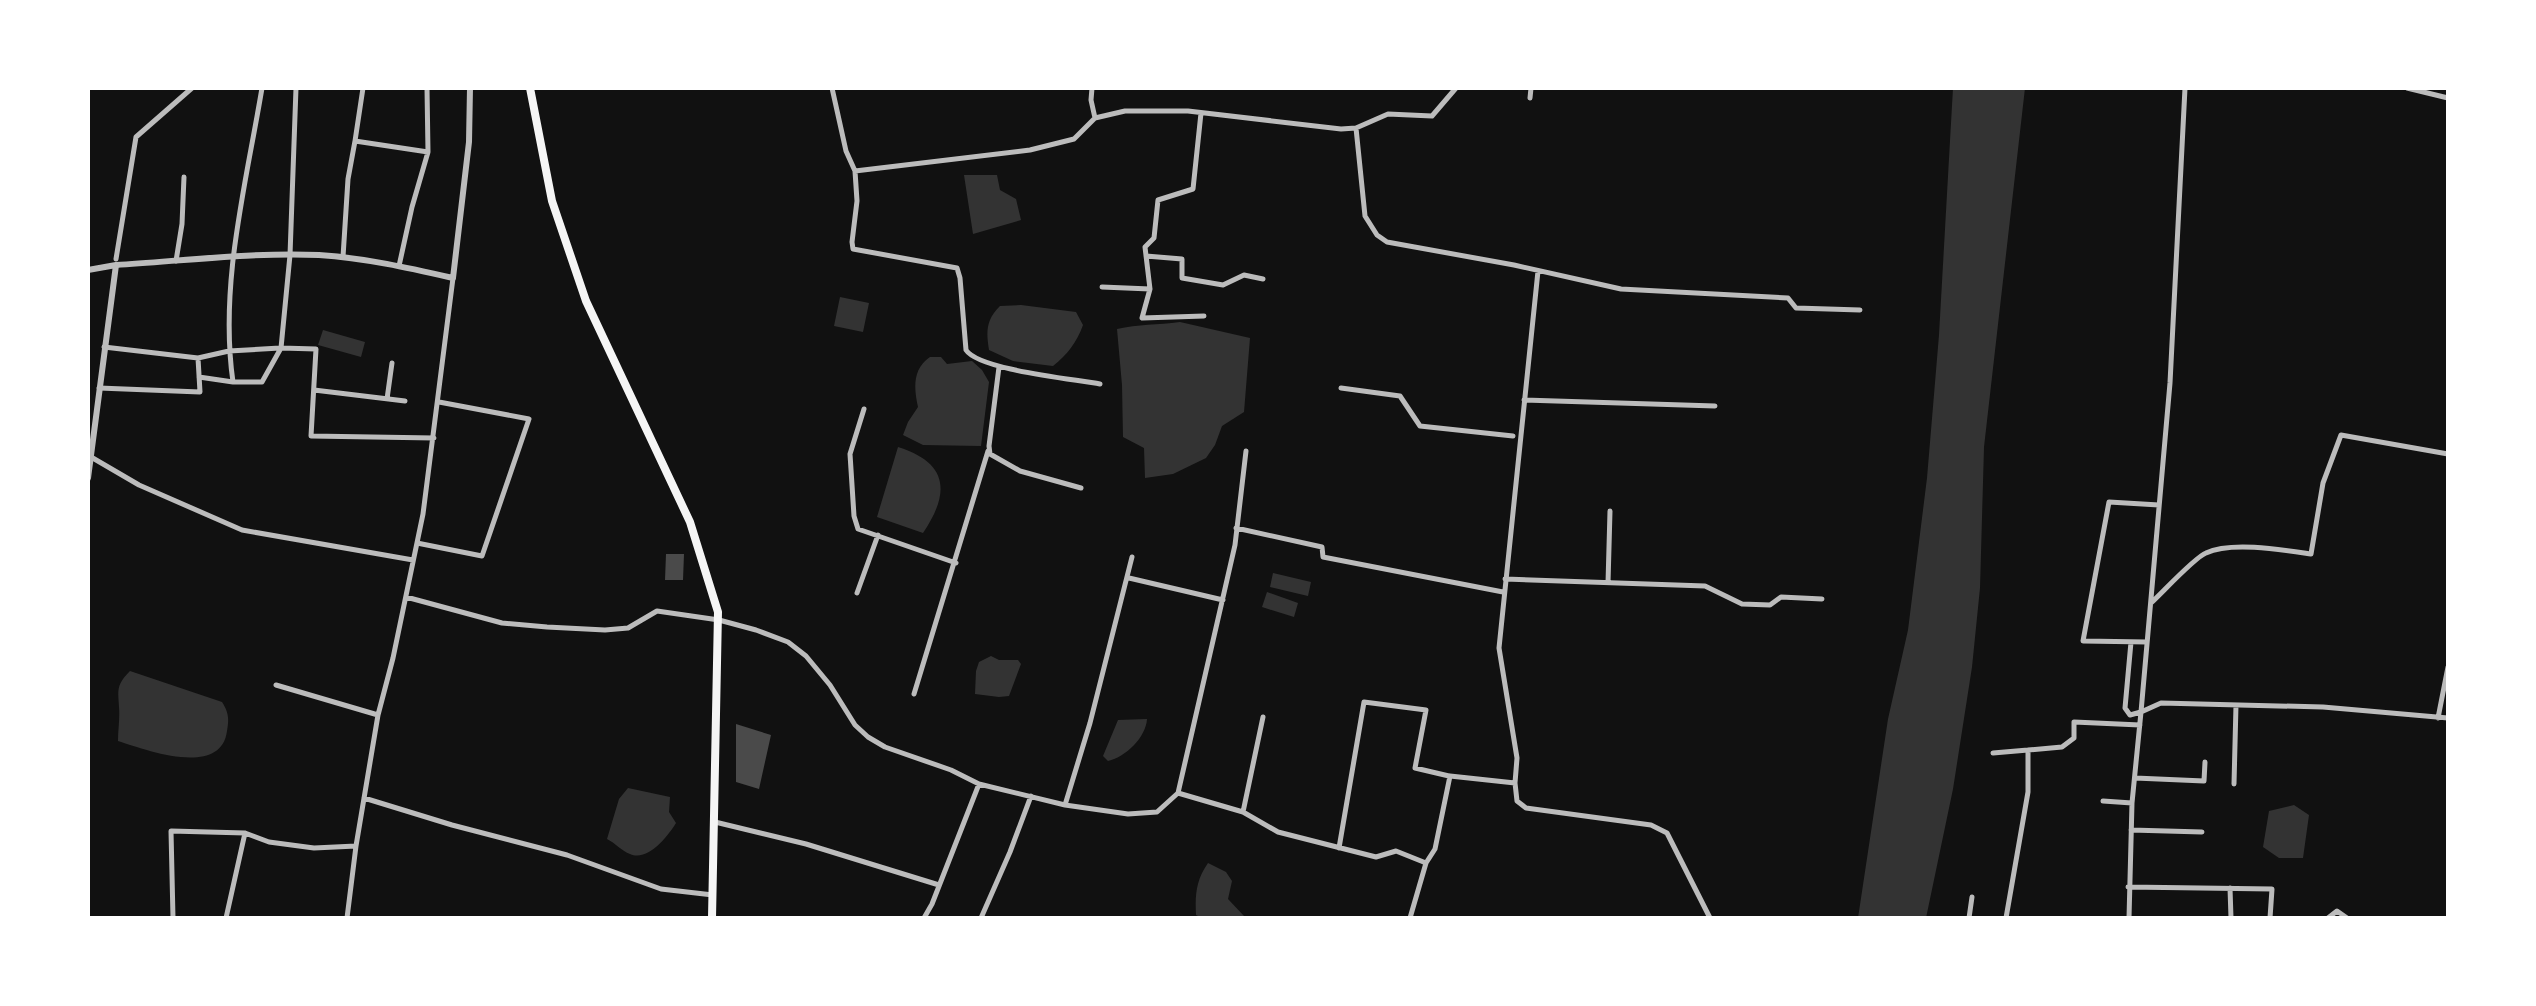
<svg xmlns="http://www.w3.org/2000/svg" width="2536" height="1006" viewBox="0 0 2536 1006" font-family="Mulish,sans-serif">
	<rect width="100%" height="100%" fill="#111"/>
	<!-- water -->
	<path fill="#333" d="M1953,88H2025L1984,447L1980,588L1972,667L1953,789L1926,918H1858L1888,719L1908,630L1927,478L1939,335Z
		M964,175H997L1000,190L1016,199L1021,220L973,234Z
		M840,297L869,303L863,332L834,326Z
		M1021,305L1076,312L1083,325C1077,342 1067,355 1053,366L1013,361L989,350C986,331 986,320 1000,306Z
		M1180,322L1250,338L1244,412L1222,426L1215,445L1206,458L1173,474L1145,478L1144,448L1123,437L1122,385L1117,329C1138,324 1158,325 1180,322Z
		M323,330L365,342L361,357L318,345Z
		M930,357H941L947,364L972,361L982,370L989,382L981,446L923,445L903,435L908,422L918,407C914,389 912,369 930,357Z
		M898,447C949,463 950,493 923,533L877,517Z
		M1273,573L1311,582L1308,596L1270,587Z
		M1267,592L1298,603L1294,617L1262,607Z
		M991,656L999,660H1018L1021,664L1009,696L999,697L975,694L976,671L979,662Z
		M130,671L222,702C229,713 229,719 227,731C221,778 146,750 118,741C118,730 120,718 119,707C118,690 116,685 130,671Z
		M1147,719C1146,737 1126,757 1108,761L1103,756L1118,720Z
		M628,788L670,797L669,812L676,823C668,836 648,862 630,854C622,851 615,843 607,839L619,799Z
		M2294,805L2309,815L2303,858H2279L2263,847L2269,811Z
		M1208,863L1226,872L1232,881L1228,899L1244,916L1243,918H1202L1196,915C1195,895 1196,880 1208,863Z"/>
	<!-- building -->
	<path fill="#4a4a4a" d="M666,554H684L683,580H665Z
		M736,724L771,735L759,789L736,782Z"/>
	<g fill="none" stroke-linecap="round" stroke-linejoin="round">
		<!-- minor -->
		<path stroke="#bcbcbc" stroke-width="5" d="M262,88C246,184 219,285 233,382H262L281,348
			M296,88L290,255L281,348L316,349L311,436L434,438
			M832,88L846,151L855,171L857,201L852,242L853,249L957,268L960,278L966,350C979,370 1074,379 1100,384
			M1092,88L1091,100L1095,118
			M2407,88L2448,98
			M1530,98L1531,88
			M1356,128L1365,216L1377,235L1387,242L1514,265L1621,289L1788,298L1796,308L1860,310
			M355,141L363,88
			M855,171L1030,150L1074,139L1095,118L1125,111H1188L1341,129L1356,128L1388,114L1432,116L1456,88
			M1146,256L1182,259V278L1223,285L1244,275L1263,279
			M343,257L348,179L355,141L428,152
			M116,259L136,137L192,88
			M176,261L182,224L184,177
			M399,266L412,207L428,152L427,88
			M1102,287L1150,289L1145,247L1154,238L1158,200L1193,189L1201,113
			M1150,289L1142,318L1204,316
			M104,347L198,358L229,351L280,348
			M999,367L989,446L990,454L1020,471L1081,488
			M199,377L233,382
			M99,388L200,392L198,358
			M1341,388L1400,396L1420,426L1513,436
			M314,390L405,401
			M387,399L392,363
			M1524,400L1715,406
			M864,409L850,454L854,516L858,529L956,563
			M91,457L139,485L242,530L413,560
			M1236,528L1322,547L1323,557L1503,592
			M417,543L482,556L529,419L439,402
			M1129,578L1223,600
			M1505,579L1705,586L1742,604L1770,605L1781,597L1822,599
			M1608,583L1610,511
			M857,593L878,535
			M406,597L502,623L547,627L605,630L628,628L657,611L719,620L756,630L788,642L806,656L830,685L855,725L868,737L885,747L951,770L979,784L1065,805L1128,814L1157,812L1178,793L1235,545L1246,451
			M2151,603C2162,593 2195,557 2206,553C2231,541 2284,550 2311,554L2323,483L2341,435L2448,454
			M2131,642L2125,708L2130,715L2141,712L2170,383L2185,88
			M2147,642L2083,641L2109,502L2159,505
			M276,685L378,715
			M914,694L988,451
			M2438,718L2448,667
			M1993,753L2028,750
			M2135,778L2204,781L2205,762
			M1515,783L1517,758L1499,648L1538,271
			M2234,784L2236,705
			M1178,793L1243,812L1278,832L1376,857L1396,851L1426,863L1410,918
			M364,798L452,825L567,855L661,889L713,895
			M2103,801L2132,803
			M1065,805L1090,723L1132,557
			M1243,812L1263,717
			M715,822L806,844L939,885
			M2131,830L2202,832
			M1339,848L1364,702L1426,710L1415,768L1449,776
			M1426,863L1435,849L1450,776L1515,783L1517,801L1526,808L1651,825L1667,833L1710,918
			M2128,887L2272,889L2270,918
			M2230,888L2231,918
			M173,918L171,831L245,833L269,842L314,848L356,846
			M226,918L245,833
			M347,918L356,846L378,715L393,658L423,514L453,278
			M924,918L932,904L979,784
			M981,918L1010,852L1031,796
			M1969,918L1972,897
			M2006,918L2028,792V750L2062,747L2074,738V722L2140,725
			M2129,918L2132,803L2141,712L2161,703L2323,707L2448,718
			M2328,918L2337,911L2347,918"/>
		<!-- tertiary -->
		<path stroke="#bcbcbc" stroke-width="6" d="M88,270L116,265C181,261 254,252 319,255C365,258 409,268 453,278L469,142L470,88
			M88,478L116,265"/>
		<!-- trunk -->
		<path stroke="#f5f5f5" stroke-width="8" d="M530,88L552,201L586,301L690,522L718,612L712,918"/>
	</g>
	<!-- border -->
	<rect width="2536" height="1006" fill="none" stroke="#ffffff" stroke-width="180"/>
</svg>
